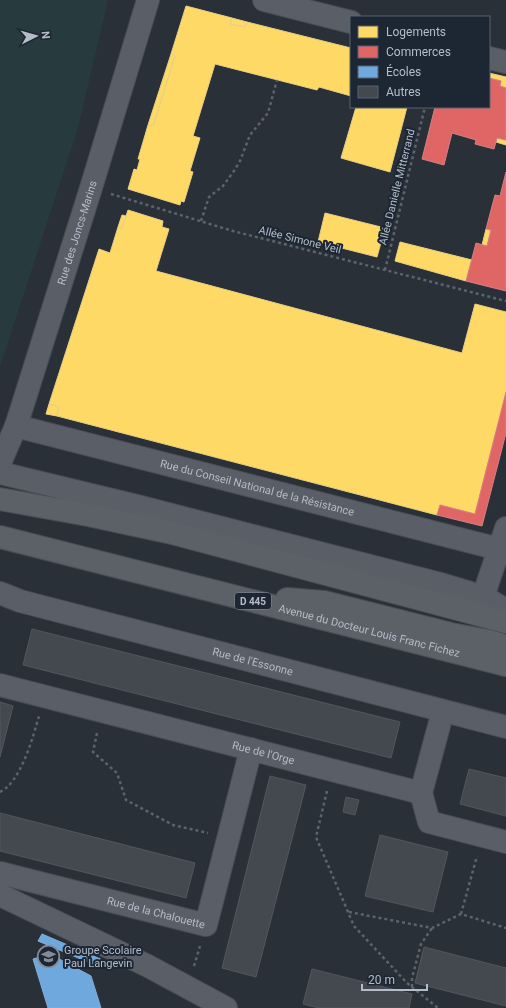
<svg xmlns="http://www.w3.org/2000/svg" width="506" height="1008" viewBox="0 0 506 1008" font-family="Roboto,sans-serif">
	<rect width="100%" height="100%" fill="#2a3038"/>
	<!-- green -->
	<path fill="#273a3e" d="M0,0H108L78,128L0,367Z"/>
	<!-- homes -->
	<path fill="#ffd966" stroke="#e8d084" d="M186,6L232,18L230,24L245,27L247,22L351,48V96L319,87L317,90L215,64L193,136L200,138L190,171L193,172L184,202L181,201L180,205L128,189L134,169L137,170L140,159H138L148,125L153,126L175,56L171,54Z
		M232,18L247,22L245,27L230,24Z
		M171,54L175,56L153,126L148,125Z
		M489,73L506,77V88L500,86L501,81L489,78Z
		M356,107H407L390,172L341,158Z
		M497,138L506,140V145L496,142Z
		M128,210L163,221L162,227L169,229L156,271L462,353L475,304L506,312V392L475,514L440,505L437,515L57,416L59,407L49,404L99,249L110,253L118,227L122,228Z
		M325,213L385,228L377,257L318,242Z
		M122,215L126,216L122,228L118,227Z
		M486,229L491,230L487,246L482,245Z
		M400,242L472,260L466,281L395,261Z
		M49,404L59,407L57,416L46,414Z"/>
	<!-- shops -->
	<path fill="#e06666" stroke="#d38084" d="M489,78L501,81L500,86L506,88V140L497,138L494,149L475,144L476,140L452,133L444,165L422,159L435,107H489Z
		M506,172V291L466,281L476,243L487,246L491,230L486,229L495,195L500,196Z
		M506,392V433L482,526L437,515L440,505L475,514Z"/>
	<!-- schools -->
	<path fill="#6fa8dc" stroke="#84aed6" d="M42,934L105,961L102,968L38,941Z
		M50,954L91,976L101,1008H48L33,959Z"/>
	<!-- building -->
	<path fill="#444950" stroke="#52575f" d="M32,629L400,722L391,758L23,665Z
		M0,702L13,706L0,757Z
		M469,769L506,778V816L460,804Z
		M270,776L306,785L256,977L222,968Z
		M346,797L359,800L355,815L343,812Z
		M0,813L195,863L186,898L0,851Z
		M380,835L448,852L433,912L365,896Z
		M424,947L506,968V1006L415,983Z
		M312,969L412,994L409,1008H319L303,1004Z"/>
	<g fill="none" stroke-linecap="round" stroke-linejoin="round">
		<defs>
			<g id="minor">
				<path d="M264,0L351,22"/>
				<path d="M489,58L506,62"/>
				<path id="s1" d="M16,426L499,549"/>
				<path id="s2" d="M0,463L16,426L24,401L91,188L148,0"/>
				<path d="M0,473L137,506L441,584L484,597L506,610"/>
				<path id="s3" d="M0,593L20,601L506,727"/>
				<path d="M480,611L487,585L506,528"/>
				<path id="s4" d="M0,685L421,793L429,822L506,842"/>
				<path d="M421,793L443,711"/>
				<path id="s5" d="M0,873L206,925L251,749"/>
				<path d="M0,895L148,966L226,1008"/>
			</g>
			<g id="major">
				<path d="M0,499L88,515L172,533L506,622"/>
				<path id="s6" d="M0,537L506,665"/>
				<path d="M287,599L324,602L451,634L489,641L506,646"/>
			</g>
		</defs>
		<!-- minor casing -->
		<use href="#minor" stroke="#484c53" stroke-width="24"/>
		<!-- major casing -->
		<use href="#major" stroke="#484c55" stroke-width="24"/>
		<!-- path -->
		<path stroke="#5d636a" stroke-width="2.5" stroke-dasharray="3 3" stroke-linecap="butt" d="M111,194L233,231L506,301
			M201,221L209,197L223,186L234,171L240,161L250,135L268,113L277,80
			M385,270L425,107
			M97,733L93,752L117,773L126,800L173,825L208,833
			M327,791L316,837L354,926L407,983L438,1008
			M0,792C21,782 33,737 39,716
			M349,912L432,928L461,914L506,928
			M461,914L477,856
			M194,966L200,946
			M412,987V978L421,944L432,928"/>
		<!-- minor -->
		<use href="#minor" stroke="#5a5e66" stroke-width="22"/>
		<!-- major -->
		<use href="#major" stroke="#5c6168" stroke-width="22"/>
	</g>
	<!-- icons -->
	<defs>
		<symbol id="school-ring" viewBox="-11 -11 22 22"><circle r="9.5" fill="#1d2633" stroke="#848b96" stroke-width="1.5"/><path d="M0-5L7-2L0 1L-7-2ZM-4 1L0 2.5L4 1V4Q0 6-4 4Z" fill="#848b96"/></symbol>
	</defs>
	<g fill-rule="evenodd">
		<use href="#school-ring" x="36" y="944" width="25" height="25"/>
	</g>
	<g text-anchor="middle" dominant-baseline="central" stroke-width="4" stroke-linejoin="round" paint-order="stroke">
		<!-- shield labels -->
		<rect fill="#1d2633" stroke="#878f9c" stroke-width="1" x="235" y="593" width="36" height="16" rx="3"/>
		<g font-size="10" font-weight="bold" fill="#b4bcc9">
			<text x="253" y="601">D 445</text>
		</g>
		<!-- street labels -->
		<g font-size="11" fill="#b4bcc9" stroke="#1d2633">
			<text transform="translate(397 187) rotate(-76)">Allée Danielle Mitterrand</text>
			<text stroke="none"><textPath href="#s2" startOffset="243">Rue des Joncs-Marins</textPath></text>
			<text transform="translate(300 240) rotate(14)">Allée Simone Veil</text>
			<text stroke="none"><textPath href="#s1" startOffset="249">Rue du Conseil National de la Résistance</textPath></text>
			<text stroke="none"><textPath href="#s6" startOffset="381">Avenue du Docteur Louis Franc Fichez</textPath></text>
			<text stroke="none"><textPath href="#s3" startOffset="262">Rue de l'Essonne</textPath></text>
			<text stroke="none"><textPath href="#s4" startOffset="272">Rue de l'Orge</textPath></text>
			<text stroke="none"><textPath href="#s5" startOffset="161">Rue de la Chalouette</textPath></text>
		</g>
		<!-- poi labels -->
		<g font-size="11" fill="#b4bcc9" stroke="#1d2633" text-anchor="start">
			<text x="64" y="950">Groupe Scolaire<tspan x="64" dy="13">Paul Langevin</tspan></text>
		</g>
	</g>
	<!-- legend -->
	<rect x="350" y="16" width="140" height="92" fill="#1d2633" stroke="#59626f"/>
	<rect x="358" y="26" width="20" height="12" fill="#ffd966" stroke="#59626f"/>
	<text x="386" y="36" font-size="12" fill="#b4bcc9">Logements</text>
	<rect x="358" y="46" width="20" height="12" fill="#e06666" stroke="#59626f"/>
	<text x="386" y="56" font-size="12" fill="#b4bcc9">Commerces</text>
	<rect x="358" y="66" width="20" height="12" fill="#6fa8dc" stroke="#59626f"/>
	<text x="386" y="76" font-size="12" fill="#b4bcc9">Écoles</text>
	<rect x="358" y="86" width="20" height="12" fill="#444950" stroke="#59626f"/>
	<text x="386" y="96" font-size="12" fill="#b4bcc9">Autres</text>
	<!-- north arrow -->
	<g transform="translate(36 36) rotate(84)" stroke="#1d2633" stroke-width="3" paint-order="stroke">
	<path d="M0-3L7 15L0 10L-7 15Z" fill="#b4bcc9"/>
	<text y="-6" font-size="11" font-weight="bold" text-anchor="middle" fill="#b4bcc9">N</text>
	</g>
	<!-- scale -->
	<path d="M362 984v6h65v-6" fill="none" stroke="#b4bcc9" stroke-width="2"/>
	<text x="368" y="984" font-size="12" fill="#b4bcc9" stroke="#1d2633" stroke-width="3" paint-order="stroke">20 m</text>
</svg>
